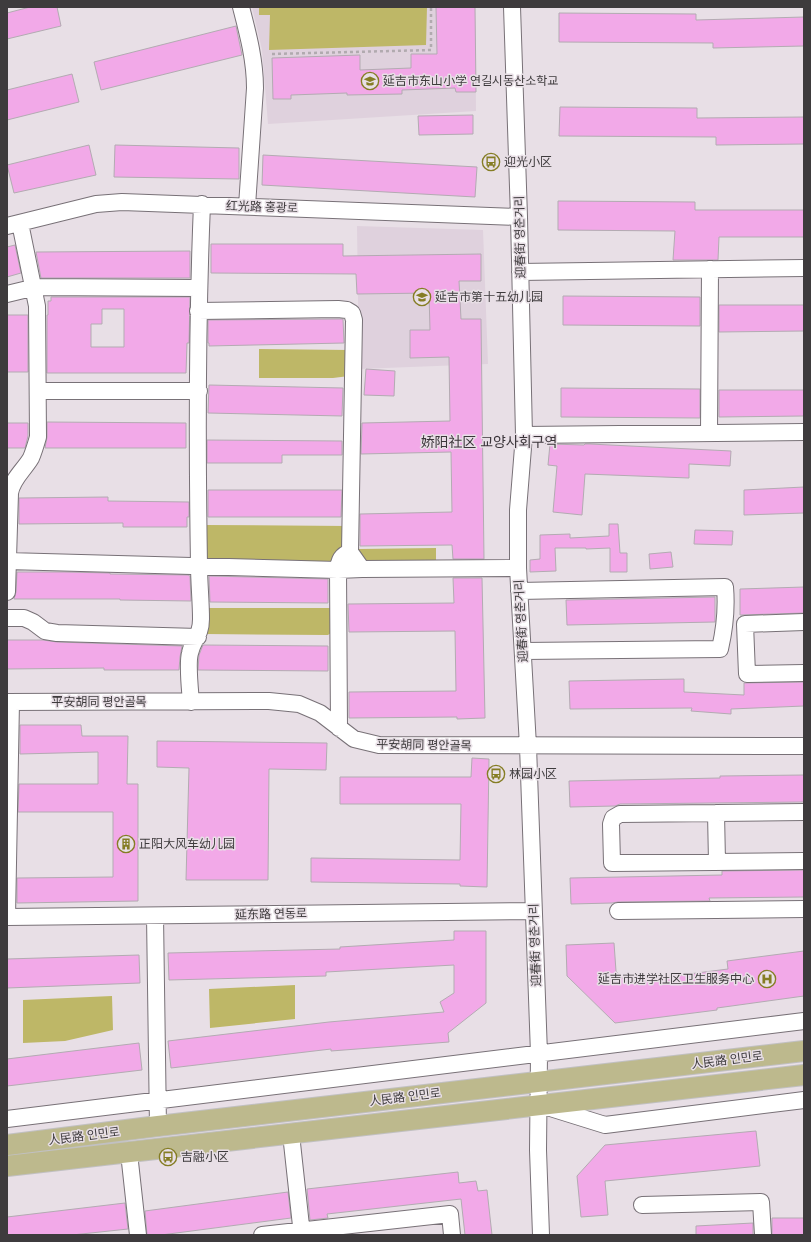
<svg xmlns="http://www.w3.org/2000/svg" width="811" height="1242" viewBox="0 0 811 1242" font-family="Figtree,'Noto Sans SC','Noto Sans KR',sans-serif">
	<rect width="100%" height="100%" fill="#e8dfe6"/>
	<!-- built -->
	<path fill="#dfd1dd" d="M252,7H475L476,111L268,124L262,50Z
		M357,226L483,230L488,364L359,369Z"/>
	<!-- green -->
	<path fill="#beb767" d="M259,7H427L426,45L269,50L270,15H259Z
		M259,349L350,350L349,376L333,378H259Z
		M204,525L347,526V550L331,564L204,563Z
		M436,548V561L368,565L359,556L358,549Z
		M205,608H335V630L328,635L205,634Z
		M295,985V1019L210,1028L209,989Z
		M112,996L113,1030L65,1041L23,1043V1000Z"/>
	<!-- building -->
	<path fill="#f2a9e8" stroke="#b3abb2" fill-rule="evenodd" d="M30,7H57L61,26L7,39V13Z
		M436,7H475L476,92H456L455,88L402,90V94L347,95V93L291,95V99H273L272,58L360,55V70L411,68V54H437Z
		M559,13L696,14V20L804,17V46L713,48V43L559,42Z
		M236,26L242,55L101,90L94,62Z
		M72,74L79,102L7,120V90Z
		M560,107L697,108V118L804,117V144L716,145V137L559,136Z
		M473,115V134L419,135L418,116Z
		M89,145L96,175L14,193L7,165Z
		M115,145L239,148V179L114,177Z
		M263,155L477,167L475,197L262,185Z
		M558,201L695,202V210H804V237H719L718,260H673L675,231L558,230Z
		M211,244H343V256L481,254V281H459L461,319H481L484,559H453L452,545L360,546V514L452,512L451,452L361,454L362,423L450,421L449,357L410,358V330H430L429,293L357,294L356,274L211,273Z
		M15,245L21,273L7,277V247Z
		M190,251V278H41L36,252Z
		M563,296L700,297V326L563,325Z
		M51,297H190L189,343H187L186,373H47V315H48V301H51ZM102,309H124V347H91V324H102Z
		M719,305H804V331L719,332Z
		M7,315H28V372H7Z
		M338,319H343L344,343L209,346V343H208V320Z
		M366,369L395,371L394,396L364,395Z
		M209,385L343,388L342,416L208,413Z
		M561,388L700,389V418L561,417Z
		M719,390H804V416L719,417Z
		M47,422L186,423V448H45L47,437Z
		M7,423H28V436L25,448H7Z
		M207,440L342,441V455H282V463H207Z
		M550,444L584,445L585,444H590L731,451L730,466L689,464V478L585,474L582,515L553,512L557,466L548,465Z
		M804,487V513L744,515V490Z
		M208,490H342L341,517H208Z
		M108,497V501L189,502V517H187V527H123V523L19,524V498Z
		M609,524H618L620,553H627V572H610V548L586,549V548H555L556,571L530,572V560L540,559V535L570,534V538L609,536Z
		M695,530L733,531L732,545L694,544Z
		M671,552L673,567L650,569L649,554Z
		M17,572H65L110,573V574L188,575L190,576L191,601L120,600V599H14L16,592Z
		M209,576L328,579V603L210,602Z
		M453,578H482L485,718L457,719V717L349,718V692L456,691L455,631L349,632L348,604L454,603Z
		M804,587V613L740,615V589Z
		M715,597V622L567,625L566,600Z
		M7,640H43L57,642L182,646L180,657L179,670H104V668L7,669Z
		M203,645L328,646V671L198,670L199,655Z
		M684,679V692L744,695V683L804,682V706L731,709V714L691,711L692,708L570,709L569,681Z
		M20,725H81L82,736H128L127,784H138V901L17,903V878L113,877V812H18L19,784H98V752L20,754Z
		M157,741L327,743L326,770L269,769L268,880H186L189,768L157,767Z
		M472,758L489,759L487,887L460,886V884L311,882V858L460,860L461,804H340V777H471Z
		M804,775V802L620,804L615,806L570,807L569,781L720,778V776Z
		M804,870V897L709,898L710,901L618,902L612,903L571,904L570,878L722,875V871Z
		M454,931H486V1003L448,1033L449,1042L331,1051V1049L171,1068L168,1041L329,1022L444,1012L440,1002L454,993V965L326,972V976L169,980L168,953L340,949V947L454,940Z
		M614,943L616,971L626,982L728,969L727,961L804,951V996L717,1008V1010L615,1023L567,976L566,945Z
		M139,955L140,983L7,988V959Z
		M139,1043L142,1070L7,1086V1059Z
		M756,1131L760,1166L605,1181L608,1215L581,1217L577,1176L605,1145Z
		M458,1172L459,1183L476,1181L478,1191L487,1190L492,1235H465L461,1199L327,1214L328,1218L310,1220L307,1189Z
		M288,1192L291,1218L161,1235H147L145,1211Z
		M125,1203L128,1229L72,1235H7V1217Z
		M772,1218H804V1235H772Z
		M753,1223V1235H696V1226Z"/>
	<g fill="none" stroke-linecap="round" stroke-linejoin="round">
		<defs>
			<path id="minor" d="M241,7C248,34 255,60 255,88L247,206
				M512,7L519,217L524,435L518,510V568L528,746L539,1054L538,1150L541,1235
				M7,226L96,204L122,202L519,217
				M520,272L804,268
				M7,294L36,287L199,288
				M198,311L338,309L347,310L352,313L354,320L350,552L362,569L518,568
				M38,391H199
				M709,433L710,269
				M524,435L804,432
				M7,561L338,570L362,569
				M519,591L725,587C727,610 725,627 720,649L523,651
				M7,592L10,493C12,479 24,470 31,458C34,451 36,444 38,437L37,306L20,223
				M7,618H24L33,622L45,631L57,633L198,637
				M804,622L745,624L747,674L804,673
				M7,702L269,701L299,704L320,713L354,739L379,745L804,746
				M191,702C190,689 187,664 190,653C193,639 201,636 201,619C201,601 199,583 199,565C197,445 197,324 202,204
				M339,728L338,570C339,560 341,555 350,552
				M804,812L620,814L613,818L611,824L612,863L804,861
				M716,813L717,862
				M618,911L804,909
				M155,916L158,1126
				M7,917L534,911
				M7,917L11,702
				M544,1106L605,1125L804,1100
				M7,1119L804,1021
				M291,1134L302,1235
				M129,1153L138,1235
				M642,1205L761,1202L763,1235
				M262,1235L450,1214L452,1235"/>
			<path id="major" d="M7,1145L158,1126L804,1051
				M7,1166L804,1075"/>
		</defs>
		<!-- minor casing -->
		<use href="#minor" stroke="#787177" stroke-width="18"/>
		<!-- major casing -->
		<use href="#major" stroke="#c1c0c1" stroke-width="22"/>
		<!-- path -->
		<path stroke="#b1aaaf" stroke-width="2.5" stroke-dasharray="3 3" stroke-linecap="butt" d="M272,54L431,50V7"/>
		<!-- minor -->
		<use href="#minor" stroke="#fff" stroke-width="16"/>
		<!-- major -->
		<use href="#major" stroke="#bdb98d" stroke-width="20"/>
	</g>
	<!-- icons -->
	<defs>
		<symbol id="school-ring" viewBox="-11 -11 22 22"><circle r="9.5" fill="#e8dfe6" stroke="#857d24" stroke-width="1.5"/><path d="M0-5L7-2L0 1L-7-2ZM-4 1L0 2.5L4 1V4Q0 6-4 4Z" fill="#857d24"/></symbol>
		<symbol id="bus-ring" viewBox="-11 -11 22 22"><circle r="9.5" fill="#e8dfe6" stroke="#857d24" stroke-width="1.5"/><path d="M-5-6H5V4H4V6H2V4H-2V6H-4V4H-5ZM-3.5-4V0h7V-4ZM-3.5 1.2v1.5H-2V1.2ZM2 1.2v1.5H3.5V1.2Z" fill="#857d24"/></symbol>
		<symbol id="building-ring" viewBox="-11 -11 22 22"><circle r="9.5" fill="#e8dfe6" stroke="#857d24" stroke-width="1.5"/><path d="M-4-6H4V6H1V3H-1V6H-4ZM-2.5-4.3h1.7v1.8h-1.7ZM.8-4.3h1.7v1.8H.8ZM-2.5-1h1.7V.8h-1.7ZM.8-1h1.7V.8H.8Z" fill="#857d24"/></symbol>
		<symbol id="hospital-ring" viewBox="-11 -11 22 22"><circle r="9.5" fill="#e8dfe6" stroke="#857d24" stroke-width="1.5"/><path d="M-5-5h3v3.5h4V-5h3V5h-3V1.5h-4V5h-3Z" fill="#857d24"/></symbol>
	</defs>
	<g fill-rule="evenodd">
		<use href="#school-ring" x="360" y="71" width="20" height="20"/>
		<use href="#bus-ring" x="481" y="152" width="20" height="20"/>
		<use href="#school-ring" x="412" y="287" width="20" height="20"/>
		<use href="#bus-ring" x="486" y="764" width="20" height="20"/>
		<use href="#building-ring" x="116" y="834" width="20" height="20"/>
		<use href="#hospital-ring" x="757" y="969" width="20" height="20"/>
		<use href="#bus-ring" x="158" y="1147" width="20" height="20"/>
	</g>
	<g text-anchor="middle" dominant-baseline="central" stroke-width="3" stroke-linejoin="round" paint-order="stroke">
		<!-- poi labels -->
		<g font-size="12" fill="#3e3b3d" stroke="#e8dfe6" text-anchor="start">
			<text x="383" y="81">延吉市东山小学 연길시동산소학교</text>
			<text x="504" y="162">迎光小区</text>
			<text x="435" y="297">延吉市第十五幼儿园</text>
			<text x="509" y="774">林园小区</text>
			<text x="139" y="844">正阳大风车幼儿园</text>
			<text x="754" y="979" text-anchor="end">延吉市进学社区卫生服务中心</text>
			<text x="181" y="1157">吉融小区</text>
		</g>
		<!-- street labels -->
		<g font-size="12" fill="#3e3b3d" stroke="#e8dfe6">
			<text transform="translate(262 207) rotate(2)">红光路 홍광로</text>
			<text transform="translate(520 237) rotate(-91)">迎春街 영춘거리</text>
			<text transform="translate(521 621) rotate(-93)">迎春街 영춘거리</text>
			<text x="99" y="702">平安胡同 평안골목</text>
			<text transform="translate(424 745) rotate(1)">平安胡同 평안골목</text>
			<text transform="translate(271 914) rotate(-1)">延东路 연동로</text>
			<text transform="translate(535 945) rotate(-92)">迎春街 영춘거리</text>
			<text transform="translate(727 1060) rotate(-7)">人民路 인민로</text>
			<text transform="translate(405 1097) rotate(-7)">人民路 인민로</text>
			<text transform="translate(84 1136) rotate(-7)">人民路 인민로</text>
		</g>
		<!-- quarter labels -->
		<g font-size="14" fill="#3b353a" stroke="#e8dfe6">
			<text x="489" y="442">娇阳社区 교양사회구역</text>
		</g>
	</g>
	<!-- border -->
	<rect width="811" height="1242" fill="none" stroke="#3e3b3d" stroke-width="16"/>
</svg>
